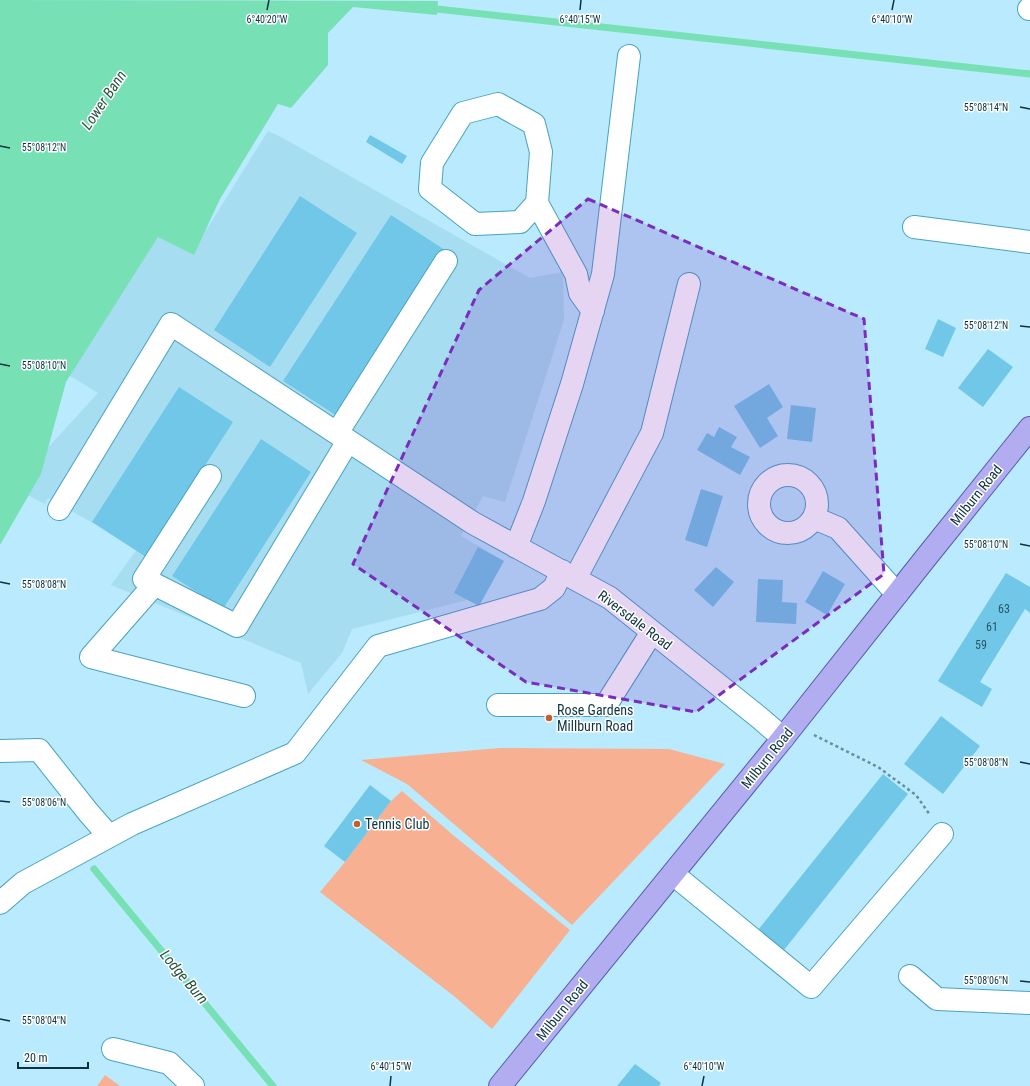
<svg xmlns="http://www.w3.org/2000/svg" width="1030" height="1086" viewBox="0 0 1030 1086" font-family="'Roboto Condensed',sans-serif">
	<rect width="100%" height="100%" fill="#b9eafe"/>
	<!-- built -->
	<path fill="#a6ddf1" d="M268,131L281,137L530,278L563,272L564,320L505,502L483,496L461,536L496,556L475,598L352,629L342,653L308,694L301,663L111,585L138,548L48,498L45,504L12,487L98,393L67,374L159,233L192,253Z"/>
	<!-- green -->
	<path fill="#f7b192" d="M500,748L669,749L725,764L572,925L407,784L361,760Z
		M402,791L453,835L570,930L492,1029L455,997L320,892L345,862L391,801Z
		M105,1075L120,1086H97Z"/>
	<!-- water -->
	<path fill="#77e1b5" d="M0,0L438,1L437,15L353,7L328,33V65L291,108L278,104L220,199L194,255L158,237L66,382L41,474L0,545Z"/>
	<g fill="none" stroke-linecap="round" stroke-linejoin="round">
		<!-- stream -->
		<path stroke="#77e1b5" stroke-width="7" d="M428,7L437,9L1030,74
			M94,869L273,1086"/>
	</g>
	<!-- building -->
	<path fill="#71c7e7" d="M370,135L407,156L402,164L366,142Z
		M300,196L357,233L270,367L214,330Z
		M391,215L448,252L340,418L283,381Z
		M938,319L956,328L943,357L925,349Z
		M988,349L1013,367L983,407L958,388Z
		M769,384L783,407L767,418L778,436L760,448L734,406Z
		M179,387L233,422L146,557L92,522Z
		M791,405L816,408L812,442L787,439Z
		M719,427L737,437L731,447L750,457L740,475L697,450L707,433L714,437Z
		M261,439L311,472L223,609L172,576Z
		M701,489L723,496L707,547L685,540Z
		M478,547L504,561L479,606L454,593Z
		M716,567L734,582L713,607L694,590Z
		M823,571L845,584L827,615L805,602Z
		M1006,573L1030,587V613L1025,609L980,682L992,689L982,707L938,681Z
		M758,579L783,580L782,602L797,603L796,624L756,622Z
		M941,716L980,746L943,794L904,764Z
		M883,774L908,794L780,955L754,935Z
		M370,785L391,801L345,862L324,846Z
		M635,1064L661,1083L659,1086H617Z"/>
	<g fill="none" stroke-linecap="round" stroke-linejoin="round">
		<defs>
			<path id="minor" d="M1029,9H1030
				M537,203L520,222L475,224L430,189L432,163L463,113L498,104L534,124L541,152L537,203L576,274L580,293L593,311
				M914,227L1030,242
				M337,433L446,261
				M759 504a29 29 0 1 1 58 0a29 29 0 1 1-58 0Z
				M210,476L144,579L237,626L348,441
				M59,509L171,324L473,523L610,598L761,719L783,738
				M814,518L838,528L897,594
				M516,547L534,501L572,384L603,274L629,56
				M575,579L652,433L689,284
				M154,585L91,657L244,696
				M498,705H606L652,632
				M0,751L39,750L88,812L109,836
				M673,874L811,987L942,834
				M0,903L23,883L132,824L295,753L378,646L540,599L554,588L562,571
				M910,976L937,999L1030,1003
				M113,1049L169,1063L193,1086"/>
			<path id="major" d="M500,1086L783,738L928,555L1030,428"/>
		</defs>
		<!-- minor casing -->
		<use href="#minor" stroke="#4aa2c1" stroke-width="24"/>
		<!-- major casing -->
		<use href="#major" stroke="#565dac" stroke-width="24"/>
		<!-- path -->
		<path stroke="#648fa0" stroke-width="2.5" stroke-dasharray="3 3" stroke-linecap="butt" d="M814,735L878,767L916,795L930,815"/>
		<!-- minor -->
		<use href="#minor" stroke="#fff" stroke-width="22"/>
		<!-- major -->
		<use href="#major" stroke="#b2acf0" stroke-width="22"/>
	</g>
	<!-- marked area -->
	<path fill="#7b2cbf" fill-opacity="0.2" stroke="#7b2cbf" stroke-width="3" stroke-dasharray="8 5" stroke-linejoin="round" d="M588,199L864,319L884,574L696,712L526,682L353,564L479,290Z"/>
	<!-- ticks -->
	<path fill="none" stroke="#0d3340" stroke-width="1.5" d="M267,10L269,0M580,10L581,0M892,10L894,0M1020,107L1030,109M0,146L10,148M1020,326L1030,327M0,364L10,366M1020,544L1030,546M0,582L10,584M1020,762L1030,764M0,801L10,802M1020,981L1030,982M0,1019L10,1021M390,1086L391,1076M702,1086L704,1076"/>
	<!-- markers -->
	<g fill="#c45f2c" stroke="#fff" stroke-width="1.5">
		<circle cx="549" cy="718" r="4"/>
		<circle cx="357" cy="824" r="4"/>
	</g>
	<g text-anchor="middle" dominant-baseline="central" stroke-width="3" stroke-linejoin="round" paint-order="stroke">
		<!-- number labels -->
		<g font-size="12" fill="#26586a">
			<text x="1004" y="609">63</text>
			<text x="992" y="627">61</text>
			<text x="981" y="645">59</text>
		</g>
		<!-- street labels -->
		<g font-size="14" fill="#0d3340" stroke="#fff">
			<text transform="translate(976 495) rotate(-51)">Milburn Road</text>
			<text transform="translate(635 620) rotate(37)">Riversdale Road</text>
			<text transform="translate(767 758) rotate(-51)">Milburn Road</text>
			<text transform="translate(562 1010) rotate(-51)">Milburn Road</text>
		</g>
		<!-- poi labels -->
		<g font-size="14" fill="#0d3340" stroke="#fff" text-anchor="start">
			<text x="557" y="710">Rose Gardens<tspan x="557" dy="16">Millburn Road</tspan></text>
			<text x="365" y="824">Tennis Club</text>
		</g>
		<!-- water labels -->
		<g font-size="15" font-style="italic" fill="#275442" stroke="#fff">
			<text transform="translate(104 100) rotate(-56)">Lower Bann</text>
			<text transform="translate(184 977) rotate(50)">Lodge Burn</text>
		</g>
	</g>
	<g font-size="10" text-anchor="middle" fill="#0d3340" stroke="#fff" stroke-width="3" stroke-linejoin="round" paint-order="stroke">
		<text x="267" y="23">6°40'20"W</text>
		<text x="580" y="23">6°40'15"W</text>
		<text x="892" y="23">6°40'10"W</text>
		<text x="986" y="111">55°08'14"N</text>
		<text x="44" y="151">55°08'12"N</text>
		<text x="986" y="329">55°08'12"N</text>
		<text x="44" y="369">55°08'10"N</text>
		<text x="986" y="548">55°08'10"N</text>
		<text x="44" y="588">55°08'08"N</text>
		<text x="986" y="766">55°08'08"N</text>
		<text x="44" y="806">55°08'06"N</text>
		<text x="986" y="984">55°08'06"N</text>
		<text x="44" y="1024">55°08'04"N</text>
		<text x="391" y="1070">6°40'15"W</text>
		<text x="704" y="1070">6°40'10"W</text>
	</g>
	<!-- scale -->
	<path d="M18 1062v6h70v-6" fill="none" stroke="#0d3340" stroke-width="2"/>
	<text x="24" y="1062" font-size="12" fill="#0d3340" stroke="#ffffff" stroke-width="3" paint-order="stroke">20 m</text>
</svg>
